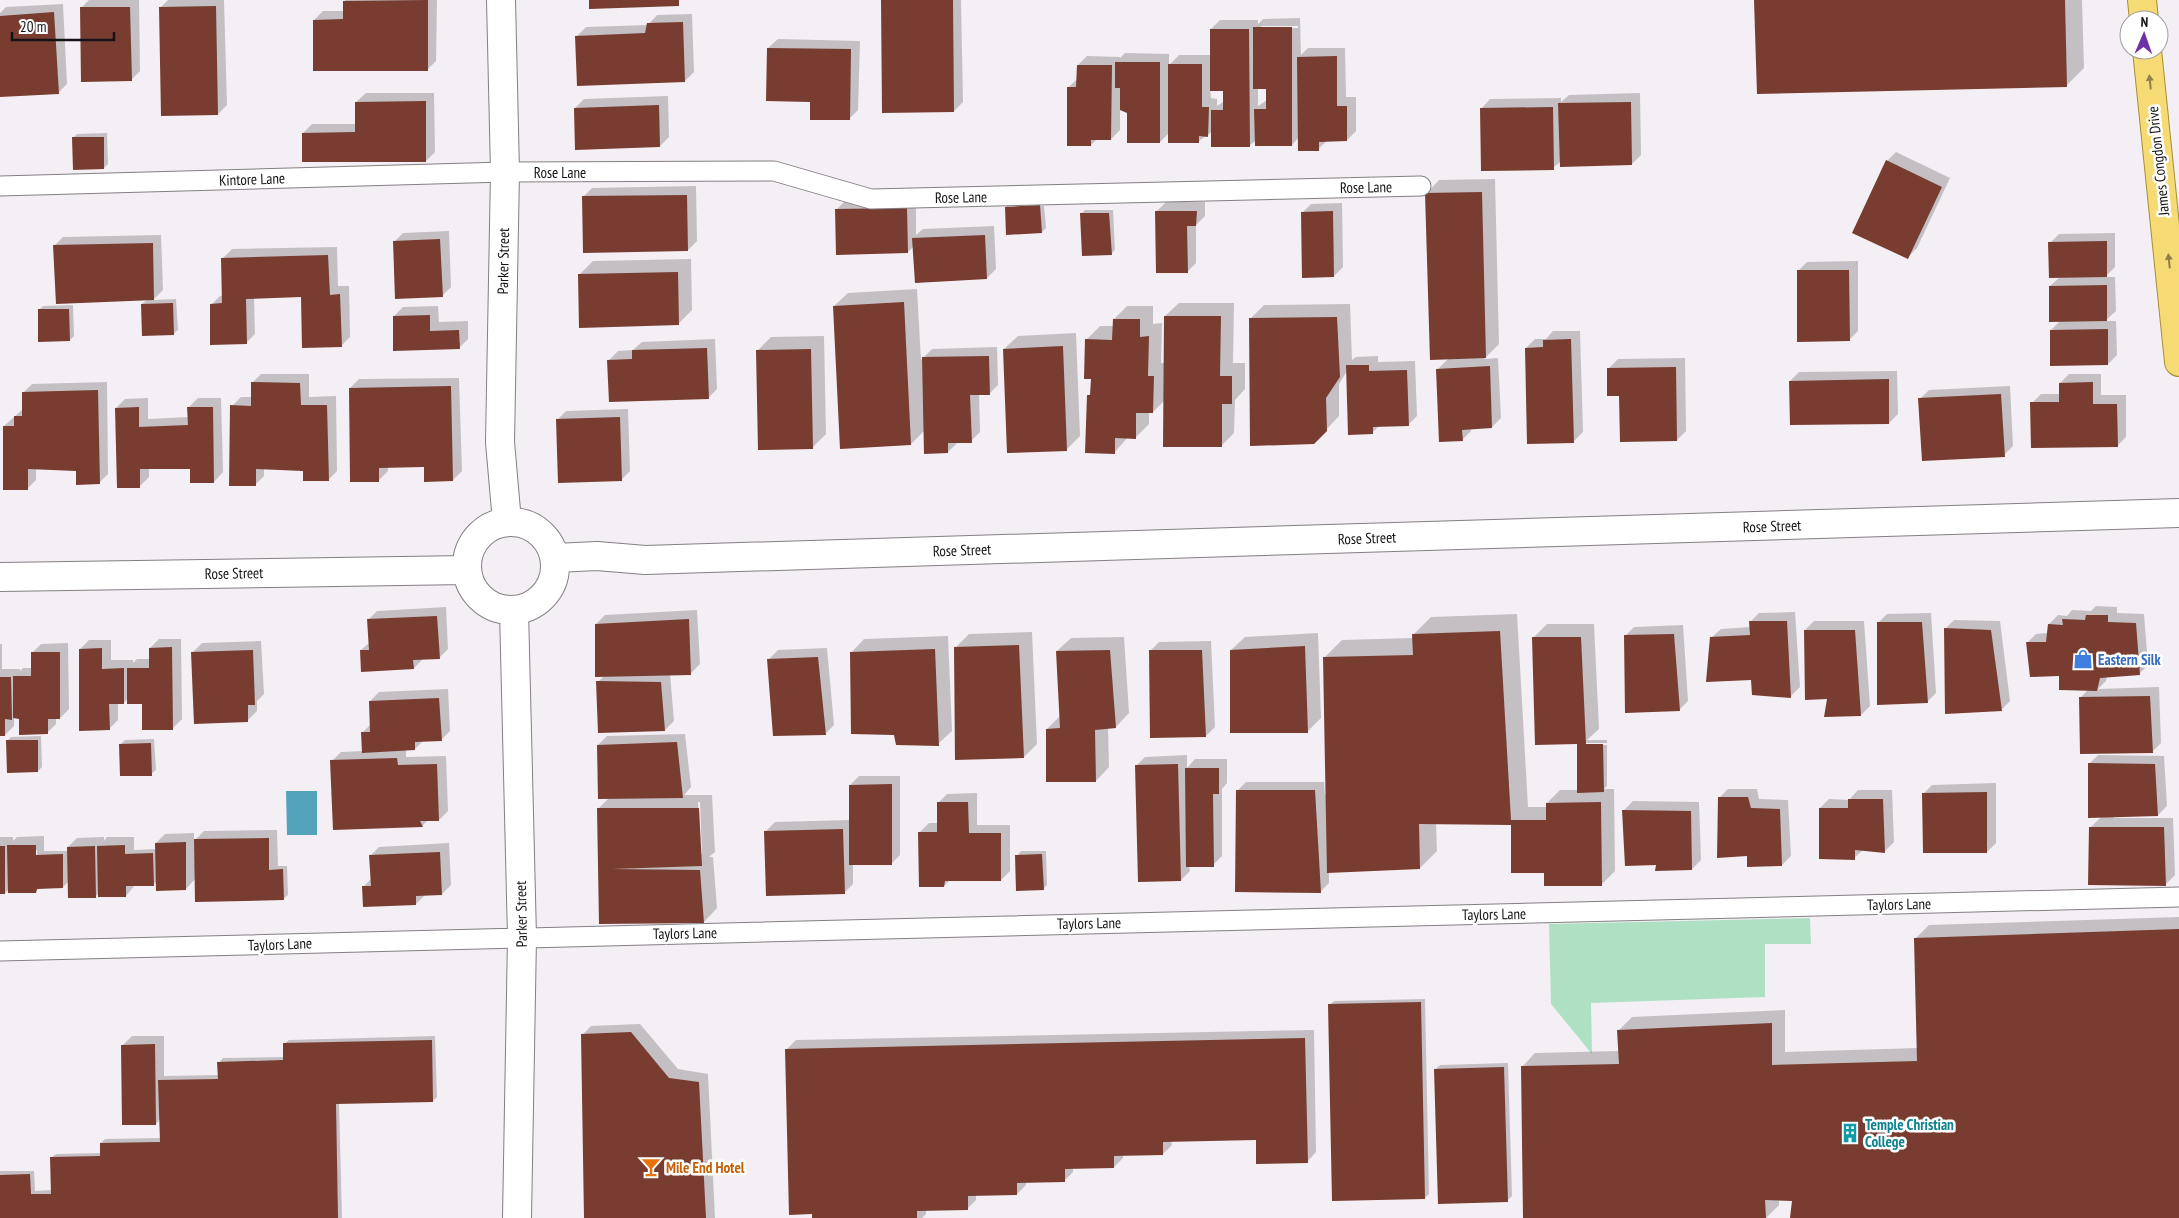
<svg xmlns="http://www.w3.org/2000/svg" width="2179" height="1218" viewBox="0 0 2179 1218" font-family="'PT Sans Narrow',sans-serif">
	<rect width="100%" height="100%" fill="#f4eff4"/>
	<!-- green -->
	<path fill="#aee1c4" d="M1810,918L1811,944H1765V997L1591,1003L1592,1054L1551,1004L1549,924Z"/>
	<!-- water -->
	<path fill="#53a3bd" d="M286,791H317V835H287Z"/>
	<!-- shadow -->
	<path fill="#0003" fill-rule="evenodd" d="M89,0H139L140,71L131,80L81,8Z
		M168,0H224L227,105L218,114L160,8Z
		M345,0H437L436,61L427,70L314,20L323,11H344Z
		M882,0H961L963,102L954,111Z
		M1756,0H2082L2084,68L2066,86Z
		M63,4L67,84L58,93L0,75V13L6,7Z
		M692,14L694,72L685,81L577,36L586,27L648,25L657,15Z
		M1300,18L1301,55L1308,48H1345L1346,97H1356V131L1347,140H1328L1318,149L1299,137L1292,145L1256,140L1249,146L1213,131L1199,141L1170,132L1160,142L1128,112L1120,109V130L1111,139H1097L1091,145L1069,87L1078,78V65L1087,56L1120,57V58L1125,53L1169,54V65L1179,55H1211V29L1220,20H1258V24L1263,19ZM1261,26H1298V28L1261,29ZM1258,88H1267V100L1258,106ZM1210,89H1224L1225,101L1217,106V99L1211,98Z
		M778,39L860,41L858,110L849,119L811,100L768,48Z
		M366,93H434L435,152L426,161L303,133L312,124H356V102Z
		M1640,93L1641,155L1632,164L1561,161L1553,168L1481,109L1490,99L1561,98V102L1569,95Z
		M668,96L669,137L660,146L575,108L584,99Z
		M107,133L108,164L104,168L73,138L77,134Z
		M1896,152L1950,178L1917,248L1908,257L1887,161Z
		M1495,179L1499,344L1484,359L1498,358L1501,418L1492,427L1471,428V431L1462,440L1438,369L1449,358L1426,194L1439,180Z
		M696,186L697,241L688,250L583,197L592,188Z
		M916,199V235L923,229L994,226L996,269L987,278L914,246L908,252L836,210L845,201Z
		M1166,202H1205V216L1196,225V263L1187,272L1157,211Z
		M1011,203L1044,204L1009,205V208L1044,206L1046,228L1042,232L1006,207Z
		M1342,203L1343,267L1334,276L1302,213L1311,204Z
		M1085,210H1113L1115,250L1111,254L1081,214Z
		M449,231L451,287L442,296L394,242L403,233Z
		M2115,233V267L2105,277H2115L2116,311L2105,321H2116L2117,355L2108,364L2051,330L2061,320L2050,286L2060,277L2050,243L2059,234Z
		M161,235L163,290L153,300L176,299L178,330L173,334L142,304L148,299L54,246L63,237Z
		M337,247L338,286H349L350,337L341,346L302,296L254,298L255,334L246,343L211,305L220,296L223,295V258L232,249Z
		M691,259L692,310L678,324L579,275L593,261Z
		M1858,261V331L1849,340L1798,271L1807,262Z
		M917,289L921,360L932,349L997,347L998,385L989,394H979L980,432L971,441L957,443L948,452L925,430L911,444L834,306L848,293Z
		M1179,303H1234L1233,363H1245V389L1235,400L1234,433L1221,446L1164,401L1153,412H1149V424L1135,438L1128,437L1114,453L1088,396L1092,392V378L1086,340L1100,326H1114V319L1127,306H1153V324L1162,323L1161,363H1165V316Z
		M1350,304L1352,360L1356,357L1378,356V362L1415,361L1417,416L1408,425L1379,426L1372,433L1347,371L1339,384V416L1314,443L1251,318L1264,305Z
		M73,305L74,336L70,340L39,310L43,306Z
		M438,306L439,322L468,321V339L459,348L394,316L403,307Z
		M1553,331H1580L1583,432L1574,441L1526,348L1535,339H1546Z
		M1076,333L1080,436L1067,449L1004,349L1018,336Z
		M824,336L826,434L812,448L758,350L771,337Z
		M715,339L717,389L708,398L609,360L618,351L633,350L642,342Z
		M1685,358L1686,431L1677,440L1621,395L1609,368L1618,359Z
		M1897,371L1898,414L1889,423L1790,381L1799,372Z
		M261,374H309V397L336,396L337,471L328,480L304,470L264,468V476L255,485L232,406L241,397H252V383Z
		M2069,374H2101V395H2126V437L2117,446L2032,403L2041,394H2060V383Z
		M459,378L462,471L453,480L425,466L388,467V471L379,480L350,388L359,379Z
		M107,382L108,474L99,483L77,469L36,468V480L27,489L4,426L23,409V393L32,384Z
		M2010,386L2013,446L2004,455L1920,399L1929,390Z
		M148,398V419L189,417V407L198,398H221L223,472L214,482L191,468H149V477L140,486L116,408L125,399Z
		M628,409L630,471L621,480L557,420L566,411Z
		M2096,606L2117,607V613L2144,614L2148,665L2139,674L2107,676L2106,681L2098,689L2159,687L2161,743L2152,752L2080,698L2088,690L2060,675L2027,643L2036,634L2048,633L2049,624L2058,615L2067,616L2072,610L2091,611Z
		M446,607L448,649L439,658L423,659L414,668L361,650L370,642L368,620L377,611Z
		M697,610L700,664L691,673L670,674L674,721L665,730L598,682L604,676L596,624L605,615Z
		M1795,612L1800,687L1791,696L1753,694L1752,679L1711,638L1721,629L1751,627L1750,622L1759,613Z
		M1931,613L1936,693L1927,702L1878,623L1887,614Z
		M1517,614L1528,807H1547V803L1560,790H1578V743L1533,638L1547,624H1594L1599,729L1587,740H1607V743H1581V745H1607V786L1604,789H1614L1615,871L1601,885L1545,871L1513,822L1436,823L1437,851L1420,868L1329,872V883L1320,892L1237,791L1246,782H1324L1325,795H1327L1325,657L1342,640L1413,638V635L1431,617Z
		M1954,620L2000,621L2010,701L2001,710L1945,629Z
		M1814,621H1864L1870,706L1861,715L1805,630Z
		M1683,625L1688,701L1679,710L1625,636L1634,627Z
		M1032,632L1037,744L1024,757L955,648L969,634Z
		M1318,633L1321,718L1307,732L1231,650L1245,637Z
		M948,636L952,731L938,744L895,734L851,653L864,639Z
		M1124,637L1129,713L1116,727L1108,728L1109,767L1096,781L1047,729L1060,716L1057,651L1071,638Z
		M159,639H181L182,719L173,728L144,702L128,698L124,703H118V720L109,729L80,649L89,640H111V660H133V663L137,659H150V648Z
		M261,641L264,694L257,701V711L248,720L193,652L202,643Z
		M1211,641L1215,727L1206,736L1150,651L1159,642Z
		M68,643L69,709L60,718H56V724L47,733L20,717H14V726L5,735H0V644H2V669H20V671L23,668H32V653L41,644Z
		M827,648L834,725L825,734L769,659L778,650Z
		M448,689L450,731L441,740L423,741L415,749H406V757L446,756L448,811L439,820H428L422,826L332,761L341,752L364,751L363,732L371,724L370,701L379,692Z
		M685,734L691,787L684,795H712L715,852L709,857H713L717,908L704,922L600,923L598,809L609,798L598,745L607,736ZM698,802H700L702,854H700Z
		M41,736L42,767L38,771L7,741L11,737Z
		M154,739L156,770L151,774L121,744L125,740Z
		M1187,755V768L1195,759H1227V783L1222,789V856L1213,865L1189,866L1190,871L1181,880L1136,766L1145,757Z
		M2098,755L2164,756L2167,806L2158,815L2114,816V818H2173L2175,875L2166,884H2090L2091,827L2102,816L2089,764Z
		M859,776H900V855L891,864H853V884L844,893L766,831L775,822L850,820V785Z
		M1996,783V843L1987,852L1923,794L1932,785Z
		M1728,789H1757L1759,799L1788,800L1791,856L1782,865L1748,854L1719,798Z
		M1858,790H1892L1894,842L1885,851L1863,850L1854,858L1820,808L1829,799L1849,800Z
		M977,793V825H1010V871L1001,880H950L944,886L920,832L929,823H938V803L947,794Z
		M1633,801L1699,802L1701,860L1692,869L1657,863L1624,810Z
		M277,830L278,866H287L288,895L283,899L196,878L186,889L157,881L153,885H135L126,896L99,893L96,896L69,881L63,887H40L36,891L9,889L5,893H0V837H13V841L17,837L44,836V851H68V847L77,838L104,837V841L107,837H134V850L157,849L156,843L165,834L194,833V841L204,831ZM35,850H37L38,889H35Z
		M449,843L451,885L442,894L425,895L416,904L363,887L372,878L370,856L379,847Z
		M1021,851H1046L1047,885L1043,889L1017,856Z
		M2179,917V1218H1791L1793,1200H1779V1205L1766,1218H1525L1522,1067L1535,1053L1619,1051V1030L1632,1017L1785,1010V1052L1918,1048L1915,939L1929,925Z
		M1425,999L1429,1194L1425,1198L1330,1005L1334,1001Z
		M640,1024L678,1069L708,1074L715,1218H585L582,1035L591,1026Z
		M1314,1030L1316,1152L1307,1162L1257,1139L1171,1140L1172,1145L1163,1154L1123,1155V1158L1114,1167L1073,1168V1172L1064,1181L1026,1182V1185L1017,1194L976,1195V1200L967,1209L926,1210V1214L922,1218H813L786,1050L796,1040Z
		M132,1036H164V1076L219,1075V1063L223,1058L285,1057L284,1044L289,1040L435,1036L437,1097L433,1101L339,1103L342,1218H0V1171H34L35,1191L52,1190L51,1158L56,1154L101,1153V1143L105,1139L161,1138L160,1119L156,1124L123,1045Z
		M1508,1063L1512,1196L1508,1200L1436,1069L1440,1065Z"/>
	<!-- building -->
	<path fill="#783c30" d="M428,0V71H313V20L343,19V1Z
		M589,0H679V6L589,9Z
		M881,0H953L954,112L882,113Z
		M1754,0H2065L2067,87L1757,94Z
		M216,6L218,115L161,116L159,7Z
		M80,7H130L132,81L81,82Z
		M54,12L59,94L0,97V16Z
		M683,22L685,82L577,86L575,36L645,33L647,23Z
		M1253,27H1292V146H1255L1254,109H1266V89H1253Z
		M1210,29H1249L1250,147H1211V110H1223V91H1210Z
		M767,48L851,49L850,120H810V102L766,101Z
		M1337,56V106H1347V141L1319,142V151H1298L1297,57Z
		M1115,62H1160V143H1127V113L1120,110V88H1115Z
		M1168,64H1202V107H1209L1208,137L1199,136V143H1168Z
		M1077,65H1112L1111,140H1091V146H1067V87H1076Z
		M426,101V162H302V133L355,132V102Z
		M1631,102L1632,165L1560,167L1558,103Z
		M659,105L660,147L575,150L574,108Z
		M1553,107L1554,170L1481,171L1480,108Z
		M72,137H104V169L73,170Z
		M1886,160L1942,187L1908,259L1852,233Z
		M1482,192L1486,358L1430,360L1425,193Z
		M687,195L688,251L583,253L582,196Z
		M1040,205L1042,233L1006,235L1005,207Z
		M907,208L908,253L836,255L835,209Z
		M1155,211H1197L1196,226H1187L1188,273H1156Z
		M1333,211L1334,277L1302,278L1301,212Z
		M1080,213H1109L1112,255L1082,256Z
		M985,235L987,279L915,283L912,238Z
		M440,239L443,297L395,299L393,241Z
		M2107,241V277L2049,278L2048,242Z
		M153,243L154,300L56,304L53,245Z
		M328,255L330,295L340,294L342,347L302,348L301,297L246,299L247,344L210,345V304L222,303L221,258Z
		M1797,270H1849L1850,341L1797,342Z
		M678,272L679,325L579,328L578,274Z
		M2107,285V321L2049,322V286Z
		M904,302L911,445L840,449L833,306Z
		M173,303L174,335L142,336L141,304Z
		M38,309H69L70,341L38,342Z
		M430,315V331L459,330L460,349L393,351V316Z
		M1164,316H1221L1220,376H1232V404H1222V447H1163Z
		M1337,317L1340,377L1326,398L1327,431L1314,444L1250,446L1249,318Z
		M1113,319H1140V337L1149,336L1148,376H1154L1153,413H1136V439L1115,438V454L1085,453L1087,395H1090L1091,379H1084L1085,339L1112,340Z
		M2108,329V365L2050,366V330Z
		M1571,339L1574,443L1527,444L1525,348L1543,347V340Z
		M1063,346L1067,451L1007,453L1003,349Z
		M707,348L709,399L609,402L607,360L632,359V350Z
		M811,349L813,449L758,450L756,350Z
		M989,356L990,395H970L972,443H948V453L924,454L922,357Z
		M1346,365H1369V371L1407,370L1409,426L1373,427V434L1348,435Z
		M1490,366L1492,428L1462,430L1463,441L1439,442L1436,369Z
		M1676,367L1677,441L1620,442L1619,396H1607V368Z
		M1889,379V424L1790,425L1789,381Z
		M251,382L300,383L301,405H327L329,481H303V471L256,469V486H229L230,405L251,406Z
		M2093,382V404H2117L2118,447L2031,448L2030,402H2059V383Z
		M451,386L453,481L424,482V467L379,468V482H350L349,388Z
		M98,390L100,484L76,485V471L28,469V490H3V426H14V416H22V392Z
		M2001,394L2005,457L1922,461L1918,398Z
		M139,407V427L188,425L187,407H213L214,483H190V469H140V488H117L115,408Z
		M620,417L622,481L558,483L556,419Z
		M2086,615H2108V622L2136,623L2140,675L2100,678L2097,691L2059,690V676L2030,677L2026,642H2046L2048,624L2063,625L2062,619L2085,620Z
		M437,616L440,659L413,660L414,669L361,672L360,650H369L367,619Z
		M689,619L691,675L595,677V624Z
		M1749,621H1787L1791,698L1752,695L1751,680L1706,682L1710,637L1750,635Z
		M1877,622H1922L1928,703L1877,705Z
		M1944,628L1991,630L2002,711L1945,714Z
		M1804,630H1855L1861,716L1824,717L1827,699L1805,700Z
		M1500,631L1511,820H1546V803L1601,802L1602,886H1544V873H1511V825L1419,824L1420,869L1327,873L1323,657L1413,655L1412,634Z
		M1674,634L1680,711L1625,713L1624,635Z
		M1532,637H1581L1586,744H1603L1604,792L1577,793V744L1535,745Z
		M1019,645L1024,758L955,760L954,647Z
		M1305,646L1308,733H1230V650Z
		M172,647L173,730H142V704H127V668H149V648Z
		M102,648V669L124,668V704H109L110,730L79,731V649Z
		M935,649L939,746L896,745L894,735L851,734L850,652Z
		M253,650L255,705H248V722L194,724L191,652Z
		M1110,650L1116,728L1095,730L1096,782H1046V729L1060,728L1056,651Z
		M1149,650H1202L1206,737L1150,738Z
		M31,652H60V719H48V734L19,735V719L13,718V676H31Z
		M818,657L826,735L773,736L767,659Z
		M0,677H11L12,720L5,719V736H0Z
		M596,681L661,682L665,731L598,733Z
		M2150,696L2153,753L2080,754L2079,697Z
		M439,698L442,741L415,742V750L362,753L361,732H370L369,701Z
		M6,740H38V772L7,773Z
		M677,742L683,798L598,799L597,745Z
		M151,743L152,776H120L119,744Z
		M397,758L398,765L437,764L439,821H420L423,827L333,830L330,760Z
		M2088,763L2155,764L2158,816L2088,818Z
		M1178,764L1181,881L1138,882L1135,765Z
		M1185,768H1219V794H1213L1214,867H1186Z
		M892,784V865H849V785Z
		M1236,790H1315L1321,893L1235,892Z
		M1987,792V853H1923L1922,793Z
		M1718,797H1748L1751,808L1780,809L1782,866L1747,867V856L1717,858Z
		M1848,799H1883L1885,853L1855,850V860L1819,859V808H1848Z
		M937,802H968L969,833H1001V881H945L944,887H919L918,832H937Z
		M597,808H699L702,866L612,869L700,870L704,923L599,924Z
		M1622,810L1691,811L1692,870L1655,871L1656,865L1625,866Z
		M2089,827H2164L2166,886L2088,885Z
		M843,829L845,894L766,896L764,831Z
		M269,838V870L283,869L284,900L195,902L194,839Z
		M186,842V890L156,891L155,843Z
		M7,845H36V855L63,854V888L37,889L36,893H8Z
		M125,845V854L153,853L154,886H126V897H98L97,846Z
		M0,846H5V894H0Z
		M95,846L96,898H68L67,847Z
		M440,852L442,895L416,896V905L363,907L362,886H371L369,855Z
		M1042,854L1044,890L1016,891L1015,855Z
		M2179,929V1218H1790L1792,1201L1765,1200L1766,1218H1523L1521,1066L1619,1064L1617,1030L1772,1023V1065L1917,1061L1914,938Z
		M1421,1002L1425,1199L1332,1201L1328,1004Z
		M631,1032L669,1078L699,1082L706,1218H584L581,1034Z
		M1305,1038L1308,1163L1256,1164V1140L1163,1142V1155L1114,1156V1168L1065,1169V1182L1017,1183V1195L968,1196V1210L917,1211V1218H812V1214L789,1215L785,1049Z
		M432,1040L433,1102L336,1104L338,1218H0V1175L30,1174L31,1194H51L50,1157L100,1156V1143L160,1142L158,1080L218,1079L217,1062L283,1060V1043Z
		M155,1044L156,1125H122L121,1045Z
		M1504,1067L1508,1202L1438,1204L1434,1069Z"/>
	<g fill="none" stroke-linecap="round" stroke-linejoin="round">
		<defs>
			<path id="service" d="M0,186L505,172L774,171L871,199L1421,186
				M0,951L2179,897"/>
			<path id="minor" d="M501,0L505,172L500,442L507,522
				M467 566a44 44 0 1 1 88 0a44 44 0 1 1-88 0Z
				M555,558L597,556L645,560L2179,513
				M0,577L467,570
				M514,610L522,937L517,1218"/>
			<path id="trunk" d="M2142,0L2144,20
				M2147,50L2179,362"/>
		</defs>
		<!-- service casing -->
		<use href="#service" stroke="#837f83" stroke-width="21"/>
		<!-- minor casing -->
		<use href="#minor" stroke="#837f83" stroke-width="30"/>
		<!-- trunk casing -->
		<use href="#trunk" stroke="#a68e3b" stroke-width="30"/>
		<!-- service -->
		<use href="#service" stroke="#fff" stroke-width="19"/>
		<!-- minor -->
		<use href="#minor" stroke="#fff" stroke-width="28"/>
		<!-- trunk -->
		<use href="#trunk" stroke="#f6da73" stroke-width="28"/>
	</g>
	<!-- one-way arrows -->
	<defs><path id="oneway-solid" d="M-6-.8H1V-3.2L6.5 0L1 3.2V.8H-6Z" transform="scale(1.25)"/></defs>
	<g fill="#908048">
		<use href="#oneway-solid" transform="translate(2150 82) rotate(-96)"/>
		<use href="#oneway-solid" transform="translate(2169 261) rotate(-96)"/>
	</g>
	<!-- icons -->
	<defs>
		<symbol id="shop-bare" viewBox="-9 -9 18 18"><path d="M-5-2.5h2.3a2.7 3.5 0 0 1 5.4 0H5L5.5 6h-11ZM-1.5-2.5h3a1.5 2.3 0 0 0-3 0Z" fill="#3f7fe0" stroke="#fff" stroke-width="2.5" paint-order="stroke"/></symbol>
		<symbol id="building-bare" viewBox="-9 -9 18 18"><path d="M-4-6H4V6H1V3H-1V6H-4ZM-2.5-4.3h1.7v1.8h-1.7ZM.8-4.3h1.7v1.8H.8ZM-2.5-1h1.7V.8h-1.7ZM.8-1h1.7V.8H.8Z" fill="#0f9aa8" stroke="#fff" stroke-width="2.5" paint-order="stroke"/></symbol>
		<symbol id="bar-bare" viewBox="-9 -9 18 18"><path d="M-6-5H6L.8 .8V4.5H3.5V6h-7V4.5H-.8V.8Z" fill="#e8710a" stroke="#fff" stroke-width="2.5" paint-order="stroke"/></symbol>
	</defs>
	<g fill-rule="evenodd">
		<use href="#shop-bare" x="2069" y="645" width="28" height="28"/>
		<use href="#building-bare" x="1836" y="1119" width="28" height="28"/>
		<use href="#bar-bare" x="637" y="1153" width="28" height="28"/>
	</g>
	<g text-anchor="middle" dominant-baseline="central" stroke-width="5" stroke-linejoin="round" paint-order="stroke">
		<!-- street labels -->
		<g font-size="15" fill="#141214" stroke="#fff">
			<text transform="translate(2158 161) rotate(-96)">James Congdon Drive</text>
			<text x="560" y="172">Rose Lane</text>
			<text transform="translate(252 179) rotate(-2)">Kintore Lane</text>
			<text transform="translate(1366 187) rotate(-1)">Rose Lane</text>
			<text transform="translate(961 197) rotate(-1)">Rose Lane</text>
			<text transform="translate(503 261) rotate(-89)">Parker Street</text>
			<text transform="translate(1772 526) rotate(-2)">Rose Street</text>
			<text transform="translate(1367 538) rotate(-2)">Rose Street</text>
			<text transform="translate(962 550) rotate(-2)">Rose Street</text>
			<text transform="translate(234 573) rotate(-1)">Rose Street</text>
			<text transform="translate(1899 904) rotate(-1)">Taylors Lane</text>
			<text transform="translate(521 914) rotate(-91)">Parker Street</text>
			<text transform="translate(1494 914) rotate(-1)">Taylors Lane</text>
			<text transform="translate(1089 923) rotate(-1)">Taylors Lane</text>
			<text transform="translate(685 933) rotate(-1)">Taylors Lane</text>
			<text transform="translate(280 944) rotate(-2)">Taylors Lane</text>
		</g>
		<!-- shop labels -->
		<g font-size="15" font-weight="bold" fill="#366cbe" stroke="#fff" text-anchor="start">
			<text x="2098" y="659">Eastern Silk</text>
		</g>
		<!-- culture labels -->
		<g font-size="15" font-weight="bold" fill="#0d838f" stroke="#fff" text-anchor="start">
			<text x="1865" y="1124">Temple Christian<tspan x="1865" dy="17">College</tspan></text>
		</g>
		<!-- food labels -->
		<g font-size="15" font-weight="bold" fill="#c56008" stroke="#fff" text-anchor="start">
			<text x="666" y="1167">Mile End Hotel</text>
		</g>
	</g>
	<!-- north arrow -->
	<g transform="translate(2144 35) rotate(2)"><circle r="24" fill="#ffffff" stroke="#a1a0a1"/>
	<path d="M0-4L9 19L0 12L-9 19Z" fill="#6c32a8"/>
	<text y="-8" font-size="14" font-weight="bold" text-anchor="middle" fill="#141214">N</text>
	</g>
	<!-- scale -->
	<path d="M12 32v8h102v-8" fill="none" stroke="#141214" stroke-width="2.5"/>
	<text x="20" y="32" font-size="15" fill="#141214" stroke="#ffffff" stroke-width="4" paint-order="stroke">20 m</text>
</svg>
